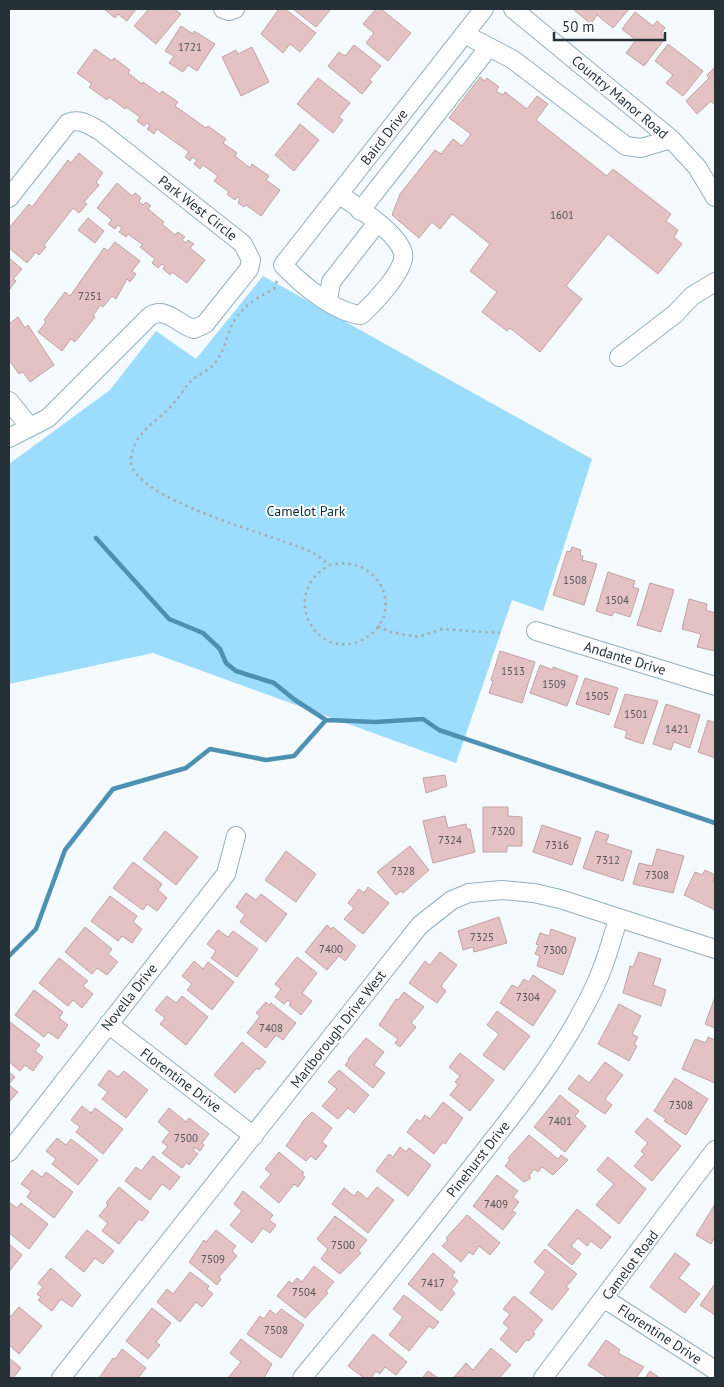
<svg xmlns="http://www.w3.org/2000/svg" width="724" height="1387" viewBox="0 0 724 1387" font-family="'PT Sans',sans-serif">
	<rect width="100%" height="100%" fill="#f4fafd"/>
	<!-- green -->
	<path fill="#9cdcfc" d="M263,276L592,459L543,611L512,600L456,763L153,653L9,684V464L110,390L156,331L196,359Z"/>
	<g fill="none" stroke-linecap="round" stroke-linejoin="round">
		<!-- stream -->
		<path stroke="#4c91b1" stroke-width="4.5" d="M96,538L169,619L203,633L220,649L226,663L236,671L274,683L295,700L326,720
			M9,956L36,929L65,850L113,789L186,768L210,749L266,760L294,756L326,720L376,722L423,719L439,730L715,823"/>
	</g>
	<!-- building -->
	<path fill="#e4c2c4" stroke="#c2a2a3" d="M104,9H136L127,21L118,14L115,18Z
		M149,9H174L181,14L156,44L134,26Z
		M279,9H285L316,33L300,52L290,44L283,53L261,34Z
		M293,9H331L316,27Z
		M376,9H381L411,33L388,61L366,43L374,33L363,24Z
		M575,9H629L613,28L597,15L591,24L574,10Z
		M635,12L653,26L657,21L665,28L661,33L666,37L644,66L626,53L636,40L622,29Z
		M181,26L193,34L194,31L215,44L197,71L188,65L183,72L169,63L174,56L165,51Z
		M668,44L703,71L683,96L666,83L673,75L655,61Z
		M354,45L381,66L369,80L372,82L362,94L328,66L339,52L345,56Z
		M252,47L269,82L241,96L222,57L236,50L238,54Z
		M95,49L112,61L114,58L130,70L128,73L142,84L143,82L160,94L162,91L178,102L175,106L206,128L208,126L226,139L223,143L237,153L235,156L250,168L252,164L269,176L266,180L280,190L261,216L246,205L244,207L238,203L240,199L237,197L235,200L227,194L229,192L214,181L218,176L203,165L200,169L194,164L197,160L192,157L190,161L185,157L189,152L157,129L154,134L147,129L150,125L147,123L144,126L137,121L140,117L126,107L125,109L109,97L107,100L89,87L92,84L77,73Z
		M714,68L715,105L711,101L697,114L686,101L709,78L707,75Z
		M480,77L485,81L487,78L499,87L496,91L503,95L505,92L527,109L537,96L548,104L536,120L607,176L613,169L671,214L666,221L678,230L674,237L682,244L658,274L608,234L566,286L582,299L540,352L510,328L507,331L482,312L497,292L470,271L490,244L452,214L440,229L432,222L419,238L392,215L400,194L435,150L441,154L453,139L462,146L471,134L449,118Z
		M318,78L350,103L339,117L343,120L333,133L297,104Z
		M300,124L319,140L294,171L275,155Z
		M79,153L103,173L96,182L99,185L84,202L87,204L79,213L73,208L44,245L46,247L39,255L36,252L27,263L9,248V228L29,204L32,207L68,160L71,163Z
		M117,183L132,196L135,193L141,198L139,201L143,205L146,202L151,206L148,209L164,222L162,224L175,235L178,232L185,237L182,240L186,243L188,240L194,244L190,248L205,260L187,283L172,272L170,275L163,269L165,266L162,264L158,268L152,263L155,259L140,247L143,245L128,234L126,237L119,232L122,228L118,225L115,229L108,224L112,220L97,208Z
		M88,218L104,231L95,243L78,230Z
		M115,242L140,261L132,271L136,274L130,282L127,279L116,299L112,296L103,307L101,305L93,315L95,317L75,342L71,339L62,351L38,332L46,322L44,320L65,292L70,296L104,248L108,251Z
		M9,258L22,269L13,279L16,281L9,290Z
		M18,317L25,328L28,325L54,365L30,382L23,372L19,374L9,360V324Z
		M572,547L581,550L580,555L583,556L582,560L597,564L584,605L553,595L567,551L570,552Z
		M608,572L635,581L633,587L639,589L630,617L614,612L612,616L596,611Z
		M650,583L674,590L661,632L637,625Z
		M689,599L707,604L706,610L715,613V651L697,647L701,634L682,629Z
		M500,651L535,662L522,703L489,693L493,681L491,680Z
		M540,665L553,670V667L578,676L567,706L530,693Z
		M585,678L618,688L609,715L576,704Z
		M625,694L658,701L643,744L625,738L627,731L614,727Z
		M666,704L700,715L690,748L674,742L671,750L653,744Z
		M708,720L715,723V758L698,752Z
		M445,775L447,786L426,793L423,778Z
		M483,807H508V816L522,817V846H507V852H483Z
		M445,816L448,828L466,824L467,829H470L475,852L433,863L423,821Z
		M542,825L581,838L572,865L533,852Z
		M165,831L198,857L176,885L143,859Z
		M596,831L609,835L606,843L632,851L623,881L583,868Z
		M410,846L429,870L403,893L401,891L396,895L377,872Z
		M657,849L684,856L673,893L633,884L639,863L652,866Z
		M286,851L316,874L296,902L265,880Z
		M133,862L162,884L158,890L167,898L157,911L147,904L143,910L113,888Z
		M705,870L715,875L713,881L715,883V910L684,895L695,872L702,875Z
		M368,887L389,903L363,934L344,919L354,908L348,903L359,889L364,893Z
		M246,893L256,900L261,894L287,914L266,942L240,922L245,915L236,907Z
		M110,896L137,916L133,922L142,929L132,943L122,936L118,941L91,921Z
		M499,917L507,943L474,952L473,947L463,950L458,931Z
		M327,925L331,929L333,927L356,946L345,961L339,956L327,970L305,952Z
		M85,927L112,949L108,954L118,962L107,975L97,968L92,974L65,952Z
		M551,929L576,938L563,975L537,966L540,956L535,954L539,945L536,944L540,933L549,936Z
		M218,930L228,937L233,931L258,949L237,977L211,958L216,951L207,944Z
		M440,952L457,965L441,986L446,991L437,1003L409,983L425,961L430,965Z
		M639,952L661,959L653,985L666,990L661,1006L623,993L630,966L633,967Z
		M297,957L317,973L302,993L312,1001L301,1015L289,1005L291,1003L288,1000L284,1004L275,997L281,989L275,984Z
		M59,958L88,981L83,986L93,994L82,1008L73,1000L68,1006L39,983Z
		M194,961L203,969L208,962L234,982L212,1010L187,990L192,984L182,976Z
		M533,975L556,991L533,1026L500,1003L512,985L518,988L524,979L529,982Z
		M34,990L63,1012L59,1018L68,1025L58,1039L48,1032L44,1037L15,1015Z
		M404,992L424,1007L411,1023L416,1027L400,1047L395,1043L398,1039L379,1025L396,999L398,1000Z
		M167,996L176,1003L182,996L208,1017L186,1045L160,1024L165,1018L155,1010Z
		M715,997V1028L705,1024Z
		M266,1002L269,1005L271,1003L296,1023L283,1040L276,1035L266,1048L247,1033L260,1016L256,1013Z
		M619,1004L641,1016L632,1034L638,1037L634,1044L637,1046L629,1061L598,1044Z
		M497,1011L530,1036L504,1070L483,1055L499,1034L487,1025Z
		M10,1022L40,1045L35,1051L43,1057L33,1071L25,1065L20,1071L9,1062Z
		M708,1037L715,1040V1083L682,1069L695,1039L706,1043Z
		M366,1038L384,1052L374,1065L385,1073L373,1088L345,1065L349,1060L348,1059Z
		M242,1042L266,1062L259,1070L257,1068L235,1093L214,1075Z
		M460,1053L494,1080L470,1111L450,1095L458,1085L455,1082L460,1076L449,1067Z
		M605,1062L623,1075L605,1099L612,1105L605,1114L568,1089L579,1075L589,1083Z
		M109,1070L118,1077L124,1071L148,1090L126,1118L102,1099L108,1092L98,1085Z
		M339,1070L369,1095L354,1113L348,1108L338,1119L322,1106L337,1089L328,1082Z
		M9,1072L15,1077L9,1084Z
		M675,1078L708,1099L686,1135L664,1121L666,1119L654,1111Z
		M9,1085L18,1092L10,1101L9,1100Z
		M560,1095L579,1111L575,1116L586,1126L565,1152L534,1127Z
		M443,1102L463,1118L445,1144L443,1142L434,1154L407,1132L417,1119L420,1122L425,1115L430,1119Z
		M82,1106L91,1113L95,1108L123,1129L103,1154L76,1132L80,1127L71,1120Z
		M169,1108L186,1122L189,1118L209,1134L202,1143L204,1145L200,1151L194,1147L193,1150L198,1154L189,1165L187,1162L182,1168L162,1153L168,1147L162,1142L170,1132L158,1122Z
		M312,1112L332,1128L322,1142L327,1146L316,1160L311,1156L306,1161L286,1146L304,1120Z
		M647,1118L681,1146L652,1181L634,1166L644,1154L641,1151L648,1143L635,1132Z
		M529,1135L558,1159L561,1155L568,1160L553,1175L542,1167L538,1172L534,1169L529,1176L531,1178L524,1182L505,1166L510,1160L508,1158Z
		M57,1138L66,1145L71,1139L98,1160L78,1185L52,1164L56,1159L46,1151Z
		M400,1147L406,1152L409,1148L431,1165L408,1196L376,1171L389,1154L393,1157Z
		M279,1152L304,1173L302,1175L305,1177L298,1187L294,1184L279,1203L260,1187L271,1174L265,1169Z
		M153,1156L180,1177L170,1190L162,1184L150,1200L125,1181L136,1167L141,1171Z
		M608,1157L646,1189L619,1224L596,1205L614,1184L597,1170Z
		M32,1170L42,1177L46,1172L73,1192L54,1218L27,1197L31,1191L21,1184Z
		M497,1175L518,1191L513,1197L519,1202L512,1211L516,1213L503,1230L473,1206Z
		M119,1187L149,1212L142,1221L139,1219L119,1244L102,1231L108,1223L99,1216L108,1205L106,1203Z
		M377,1187L394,1200L368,1233L332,1204L344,1188L354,1196L358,1191L367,1199Z
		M243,1191L273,1215L269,1220L276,1225L270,1233L263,1228L252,1243L230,1225L242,1211L234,1204Z
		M9,1202L17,1208L21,1203L48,1224L29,1249L9,1233Z
		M715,1204V1237L711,1244L696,1235Z
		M577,1209L611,1237L601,1249L591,1241L587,1246L578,1238L571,1246L581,1254L572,1265L548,1245Z
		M467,1215L500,1243L490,1255L479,1246L473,1255L469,1252L461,1262L442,1246L448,1240L446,1238Z
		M335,1216L367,1240L358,1251L361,1253L340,1274L321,1259L328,1249L317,1239Z
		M87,1230L114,1251L103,1264L95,1258L84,1272L65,1257Z
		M216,1230L236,1246L232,1251L237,1256L219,1277L221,1279L217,1285L189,1262L204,1240L206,1242Z
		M9,1244L22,1255L9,1272Z
		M545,1249L577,1274L566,1287L569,1289L552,1310L530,1293L546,1272L534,1262Z
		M433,1253L455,1272L452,1276L458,1281L451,1290L455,1293L441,1311L408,1284Z
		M675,1253L690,1264L679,1278L700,1294L685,1313L650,1287Z
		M314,1266L334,1282L326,1291L328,1293L305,1318L277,1296L289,1281L292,1284L297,1278L302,1282Z
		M51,1268L81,1295L72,1307L61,1299L52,1311L38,1300L41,1297L37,1294L43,1287L38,1283Z
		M190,1272L209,1286L207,1289L213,1294L202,1307L196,1302L180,1322L157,1302L167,1289L173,1294Z
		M714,1285H715V1315L700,1305Z
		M404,1295L439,1322L433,1329L429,1326L409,1351L389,1335L403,1317L393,1309Z
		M514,1296L543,1320L533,1332L535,1334L529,1341L526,1340L516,1353L500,1339L509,1328L503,1323L510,1314L503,1309Z
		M19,1307L42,1326L19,1354L9,1345V1316L10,1317Z
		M152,1308L171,1323L156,1342L160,1345L148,1359L126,1341Z
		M281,1309L304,1325L281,1358L247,1334L260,1316L264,1319L270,1310L276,1315Z
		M373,1334L407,1362L396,1375L385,1367L380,1374L376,1371L371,1378H364L348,1366Z
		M241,1339L272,1364L264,1378H228L241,1362L230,1353Z
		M606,1340L620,1350L618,1353L644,1367L636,1378H608L588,1365Z
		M491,1348L511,1365L499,1378L454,1377L466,1363L473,1370Z
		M122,1349L146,1368L138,1378H99L113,1358L115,1359Z
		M9,1358L21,1368L13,1378H9Z
		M428,1371L438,1378H422Z
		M650,1371L660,1378H645Z"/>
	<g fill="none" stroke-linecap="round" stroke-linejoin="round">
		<defs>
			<path id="minor" d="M223,9L229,11L235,9
				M513,9L671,139L697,167L715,197
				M464,34L512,59L626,146L641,148L671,139
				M339,194C356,207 398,232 403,253C407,269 373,304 361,315C334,312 302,285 283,265L484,9
				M9,198L68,123C80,118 89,125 100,131L243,244L251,260L249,269L205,324L194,329C178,325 167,306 150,316L48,418L9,438
				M360,211L489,47
				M328,301L331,282L377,223
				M619,357L675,314L692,296L715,282
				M9,401L30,427
				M536,631L715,686
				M108,1024L254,1136
				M9,1152L226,874L236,836
				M605,1299L715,1370
				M61,1378L420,925L452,900L469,893L502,890L534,893L560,899L715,949
				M302,1378C357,1312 411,1245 464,1177C510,1118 560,1059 593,990C604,968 611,943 618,919
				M543,1378L715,1150"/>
		</defs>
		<!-- minor casing -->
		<use href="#minor" stroke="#93b0bf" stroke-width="20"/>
		<!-- path -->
		<path stroke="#a3acb0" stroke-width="2.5" stroke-dasharray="2.5 4" stroke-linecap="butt" d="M277,281L274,289C256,298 241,307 232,325C226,338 224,352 215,363C209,371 198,374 191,381C186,386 182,393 177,399C162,420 136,428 131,457C124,500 285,537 315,554C320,557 325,562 330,565C381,553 407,615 364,639C317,665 277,593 330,565
			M378,626L390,632L418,637L442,629L500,633"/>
		<!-- minor -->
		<use href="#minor" stroke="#fff" stroke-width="18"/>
	</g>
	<g text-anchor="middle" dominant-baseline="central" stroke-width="4" stroke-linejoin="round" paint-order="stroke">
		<!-- number labels -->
		<g font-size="11" fill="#55555a">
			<text x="190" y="47">1721</text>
			<text x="562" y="215">1601</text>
			<text x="90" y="296">7251</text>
			<text x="575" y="580">1508</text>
			<text x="617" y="600">1504</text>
			<text x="513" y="671">1513</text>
			<text x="554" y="684">1509</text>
			<text x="597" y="696">1505</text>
			<text x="636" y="714">1501</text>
			<text x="677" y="729">1421</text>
			<text x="503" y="831">7320</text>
			<text x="450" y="840">7324</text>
			<text x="557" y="845">7316</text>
			<text x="608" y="860">7312</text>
			<text x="403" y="871">7328</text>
			<text x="657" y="875">7308</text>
			<text x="482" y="937">7325</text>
			<text x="331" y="949">7400</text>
			<text x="555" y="950">7300</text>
			<text x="528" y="997">7304</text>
			<text x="271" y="1028">7408</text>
			<text x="681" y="1105">7308</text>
			<text x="560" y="1121">7401</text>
			<text x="186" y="1138">7500</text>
			<text x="496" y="1204">7409</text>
			<text x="343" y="1245">7500</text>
			<text x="213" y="1259">7509</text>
			<text x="433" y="1283">7417</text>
			<text x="304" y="1292">7504</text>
			<text x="276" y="1330">7508</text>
		</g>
		<!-- street labels -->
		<g font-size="14" fill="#253137" stroke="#fff">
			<text transform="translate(620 97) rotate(40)">Country Manor Road</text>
			<text transform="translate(384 137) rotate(-52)">Baird Drive</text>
			<text transform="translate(198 208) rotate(38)">Park West Circle</text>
			<text transform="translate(625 658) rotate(17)">Andante Drive</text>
			<text transform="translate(129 997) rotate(-52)">Novella Drive</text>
			<text transform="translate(338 1029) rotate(-52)">Marlborough Drive West</text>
			<text transform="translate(181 1080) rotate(37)">Florentine Drive</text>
			<text transform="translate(478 1159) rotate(-52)">Pinehurst Drive</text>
			<text transform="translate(630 1265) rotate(-53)">Camelot Road</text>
			<text transform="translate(660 1334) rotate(33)">Florentine Drive</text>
		</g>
		<!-- park labels -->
		<g font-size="14" fill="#022f40" stroke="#fff">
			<text x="306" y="511">Camelot Park</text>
		</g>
	</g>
	<!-- border -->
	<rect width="724" height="1387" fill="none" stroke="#253137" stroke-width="20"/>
	<!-- scale -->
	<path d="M554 32v8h111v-8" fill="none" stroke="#253137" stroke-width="2.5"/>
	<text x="562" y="32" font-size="15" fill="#253137" stroke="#ffffff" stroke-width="4" paint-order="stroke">50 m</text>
</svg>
